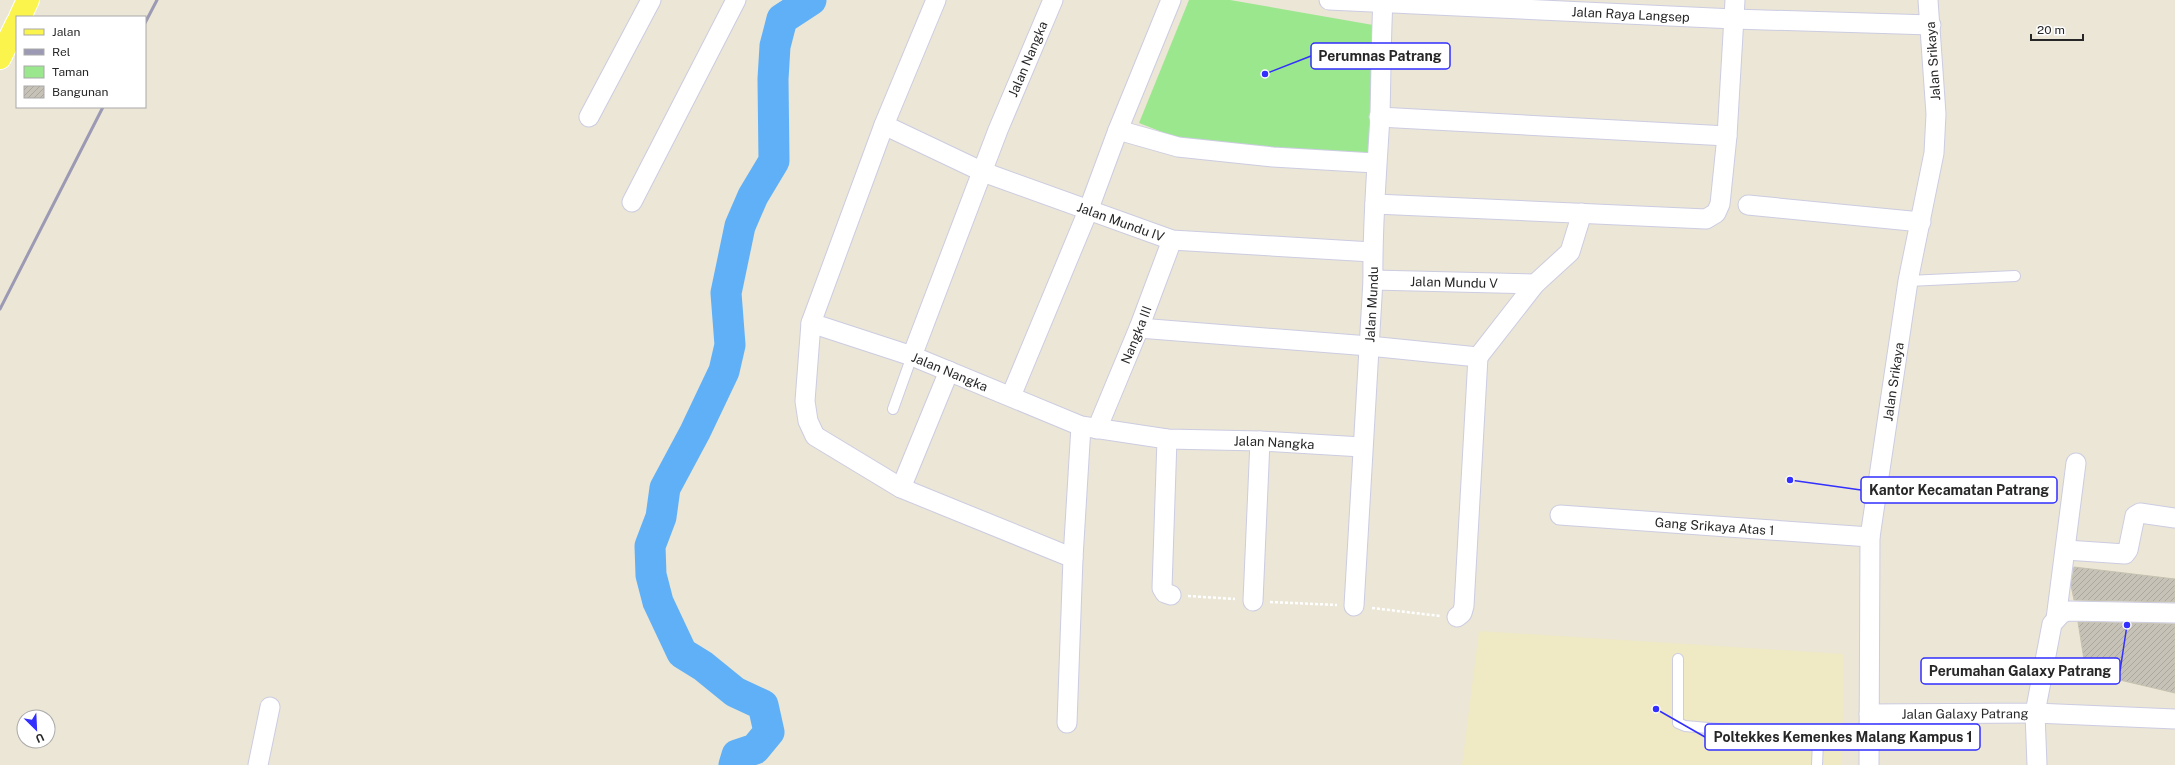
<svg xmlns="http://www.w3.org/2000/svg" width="2175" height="765" viewBox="0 0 2175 765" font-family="'Public Sans',sans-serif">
	<defs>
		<pattern id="building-hatch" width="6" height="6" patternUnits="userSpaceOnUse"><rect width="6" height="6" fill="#c6c2b7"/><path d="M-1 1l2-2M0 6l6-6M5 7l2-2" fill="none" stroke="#aaa79d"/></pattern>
	</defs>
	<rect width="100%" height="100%" fill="#ebe6d6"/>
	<!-- education -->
	<path fill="#efe9c4" d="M1479,631L1844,654L1842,765H1462Z"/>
	<!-- park -->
	<path fill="#9ae78e" d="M1189,0H1230L1373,25L1369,153L1195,145L1139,123Z"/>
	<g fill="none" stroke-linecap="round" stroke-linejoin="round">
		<!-- river -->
		<path stroke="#60b0f7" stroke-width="31" d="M734,765L737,755L755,749L769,732L763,705L735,692L703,666L682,653L658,602L651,575L650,546L661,517L665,488L695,432L724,371L730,345L726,293L740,226L753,196L774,161L773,79L775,46L782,19L811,0"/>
	</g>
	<!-- building -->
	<path fill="url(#building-hatch)" stroke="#c6c2b0" d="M2074,567L2175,579V602L2074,600L2071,585Z
		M2078,622L2175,624V693L2086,672Z"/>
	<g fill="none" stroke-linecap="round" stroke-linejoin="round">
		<defs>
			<path id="lane" d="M1908,281L2015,276
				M893,409L912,356
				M1678,659V723L1685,726L1822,738
				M1817,765L1818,742C1829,731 1854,737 1869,737"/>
			<g id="street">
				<path d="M936,0L884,125L811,323L805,401L808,421L815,436L901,488L1073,558"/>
				<path id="s1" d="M1053,0L998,130L912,356L1081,426L1167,439L1260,441L1362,447"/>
				<path id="s2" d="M1329,0L1734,19L1931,25"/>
				<path d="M589,117L651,0"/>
				<path d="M1379,117L1727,136L1735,0"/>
				<path id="s3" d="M884,125L983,172L1172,240L1372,252"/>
				<path d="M1118,130L1178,147L1273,157L1375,163"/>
				<path d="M632,202L736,0"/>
				<path d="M1375,204L1706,219L1716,213L1720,204L1727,136"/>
				<path d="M1748,205L1921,222"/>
				<path id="s4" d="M1373,280L1535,284"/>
				<path d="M811,323L912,356"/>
				<path d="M1139,328L1369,346L1478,357L1464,606L1462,613L1457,617"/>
				<path d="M1478,357L1535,284L1570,252L1582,213"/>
				<path d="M1011,396L1088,211L1118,130L1171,0"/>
				<path id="s5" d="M1097,429L1139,328L1172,240"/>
				<path d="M1167,439L1162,588L1165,593L1171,595"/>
				<path d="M901,488L949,371"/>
				<path id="s6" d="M1560,515L1870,537"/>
				<path d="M2066,550L2125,554L2128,550L2135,516L2140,513L2175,518"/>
				<path d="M1253,601L1260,441"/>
				<path id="s7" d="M1354,606L1373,280C1372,225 1377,170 1380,116C1381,77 1381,38 1383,0"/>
				<path d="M2056,619L2076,463"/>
				<path id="s8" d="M1869,714L2035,713L2052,624L2061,614L2067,611L2175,613"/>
				<path d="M1067,723L1073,558L1081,426"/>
				<path d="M258,765L270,707"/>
				<path id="s9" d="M1869,765L1870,537L1908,281L1934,153L1936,114L1928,0"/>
				<path d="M2037,765L2035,713L2175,719"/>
			</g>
			<path id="primary" d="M20,17L28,0
				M0,58L17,23"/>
		</defs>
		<!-- lane casing -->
		<use href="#lane" stroke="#cccce2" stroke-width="12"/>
		<!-- street casing -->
		<use href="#street" stroke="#cccce2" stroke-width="21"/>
		<!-- primary casing -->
		<use href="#primary" stroke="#fff" stroke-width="24"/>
		<!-- path -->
		<path stroke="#fff" stroke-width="2.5" stroke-dasharray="3 2" stroke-linecap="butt" d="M1188,596L1235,599
			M1270,602L1337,605
			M1372,608L1440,616"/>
		<!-- lane -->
		<use href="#lane" stroke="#fff" stroke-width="10"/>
		<!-- street -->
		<use href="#street" stroke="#fff" stroke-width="19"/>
		<!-- primary -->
		<use href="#primary" stroke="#faf44c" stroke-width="22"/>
		<!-- rail -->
		<path stroke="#9b99b3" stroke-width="3" d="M145,23L157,0
			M0,309L103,107"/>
	</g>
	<g text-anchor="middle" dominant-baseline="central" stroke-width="3.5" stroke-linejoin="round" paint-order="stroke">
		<!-- street labels -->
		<g font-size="13" fill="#272727" stroke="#fff">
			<text stroke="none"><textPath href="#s2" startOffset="302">Jalan Raya Langsep</textPath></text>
			<text transform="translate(1028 59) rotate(-67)">Jalan Nangka</text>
			<text transform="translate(1933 61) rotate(-94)">Jalan Srikaya</text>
			<text stroke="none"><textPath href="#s3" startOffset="256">Jalan Mundu IV</textPath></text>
			<text stroke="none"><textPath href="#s4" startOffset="81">Jalan Mundu V</textPath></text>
			<text stroke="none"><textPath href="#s7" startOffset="302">Jalan Mundu</textPath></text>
			<text stroke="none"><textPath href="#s5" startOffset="102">Nangka III</textPath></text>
			<text stroke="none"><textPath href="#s1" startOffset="424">Jalan Nangka</textPath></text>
			<text stroke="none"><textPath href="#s9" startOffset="385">Jalan Srikaya</textPath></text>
			<text stroke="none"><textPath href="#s1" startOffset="760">Jalan Nangka</textPath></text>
			<text stroke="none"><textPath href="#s6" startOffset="155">Gang Srikaya Atas 1</textPath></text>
			<text stroke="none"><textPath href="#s8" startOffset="96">Jalan Galaxy Patrang</textPath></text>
		</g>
	</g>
	<!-- callouts -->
	<path fill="none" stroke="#322fff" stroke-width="1.5" d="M1265 74L1311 56M1790 480L1861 490M2127 625L2120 671M1656 709L1705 737"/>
	<g fill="#322fff" stroke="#fff" stroke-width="1.5">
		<circle cx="1265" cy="74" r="4"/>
		<circle cx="1790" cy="480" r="4"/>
		<circle cx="2127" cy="625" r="4"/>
		<circle cx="1656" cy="709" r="4"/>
	</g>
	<g fill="#fff" stroke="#322fff" stroke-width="1.5">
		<rect x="1311" y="43" width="139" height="26" rx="4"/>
		<rect x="1861" y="477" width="196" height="26" rx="4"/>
		<rect x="1921" y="658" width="199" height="26" rx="4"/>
		<rect x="1705" y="724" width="275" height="26" rx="4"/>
	</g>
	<g font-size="14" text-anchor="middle" font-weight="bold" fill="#272727">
		<text x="1380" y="61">Perumnas Patrang</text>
		<text x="1959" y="495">Kantor Kecamatan Patrang</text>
		<text x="2020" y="676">Perumahan Galaxy Patrang</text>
		<text x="1843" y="742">Poltekkes Kemenkes Malang Kampus 1</text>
	</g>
	<!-- legend -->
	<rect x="16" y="16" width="130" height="92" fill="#ffffff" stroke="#a9a9a9"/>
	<rect x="24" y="29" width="20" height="6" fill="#faf44c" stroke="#a9a9a9"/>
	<text x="52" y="36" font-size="12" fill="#272727">Jalan</text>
	<rect x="24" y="49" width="20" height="6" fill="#9b99b3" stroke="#a9a9a9"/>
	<text x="52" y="56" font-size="12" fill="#272727">Rel</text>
	<rect x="24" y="66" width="20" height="12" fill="#9ae78e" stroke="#a9a9a9"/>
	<text x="52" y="76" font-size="12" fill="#272727">Taman</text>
	<rect x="24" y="86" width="20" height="12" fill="url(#building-hatch)" stroke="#a9a9a9"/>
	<text x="52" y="96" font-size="12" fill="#272727">Bangunan</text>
	<!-- north arrow -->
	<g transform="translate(36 729) rotate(156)"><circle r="19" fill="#ffffff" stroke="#a9a9a9"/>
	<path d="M0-3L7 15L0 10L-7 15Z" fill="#322fff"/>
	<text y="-6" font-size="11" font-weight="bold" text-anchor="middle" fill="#272727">U</text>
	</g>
	<!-- scale -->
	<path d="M2031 34v6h52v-6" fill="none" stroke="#272727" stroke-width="2"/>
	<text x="2037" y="34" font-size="12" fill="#272727" stroke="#ffffff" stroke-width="3" paint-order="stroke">20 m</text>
</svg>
